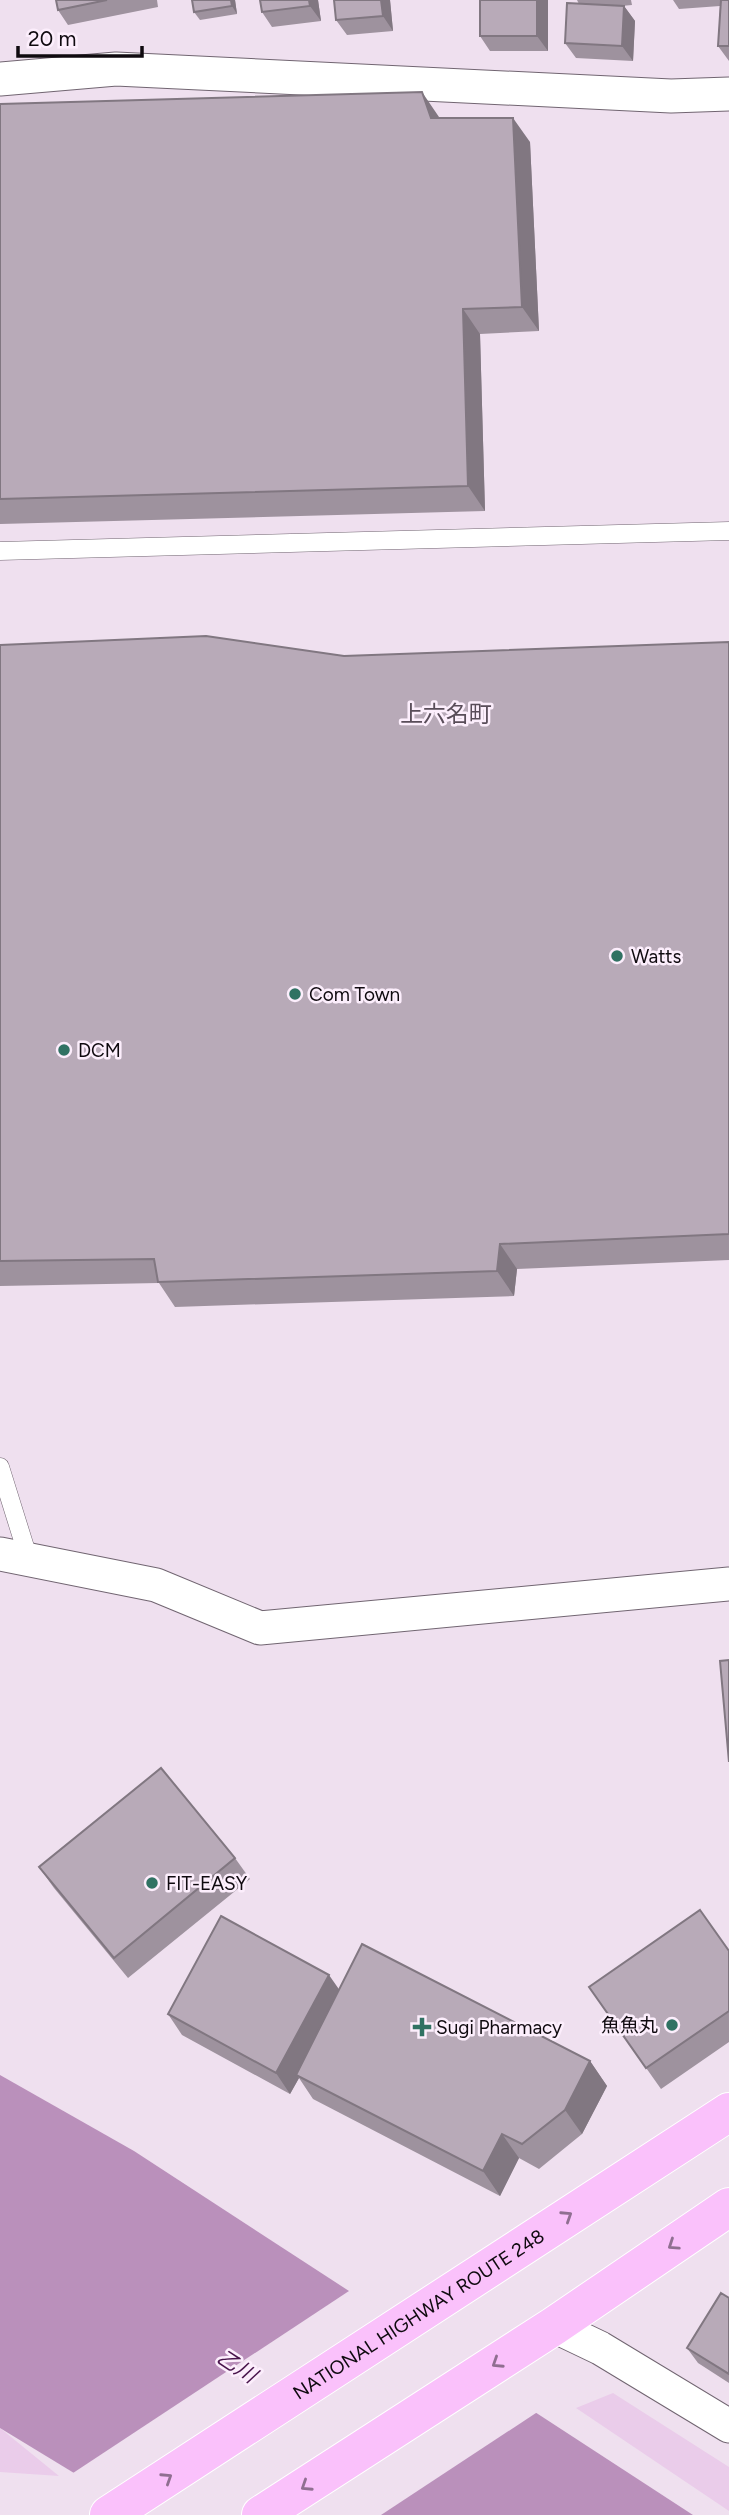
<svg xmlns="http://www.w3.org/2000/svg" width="729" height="2515" viewBox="0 0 729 2515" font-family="Figtree,'Noto Sans JP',sans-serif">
	<rect width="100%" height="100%" fill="#efe0ef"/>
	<!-- green -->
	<path fill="#eaccea" d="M613,2393L729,2467V2511L576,2408Z
		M0,2428L59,2476L0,2472Z"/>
	<!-- water -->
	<path fill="#ba90bb" d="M0,2075L134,2151L693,2515H143L0,2428Z"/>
	<!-- pier -->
	<path fill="#efe0ef" d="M352,2289L539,2411L381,2515H136L70,2475Z"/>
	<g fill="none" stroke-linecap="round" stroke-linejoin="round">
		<defs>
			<path id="lane" d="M0,551L729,531
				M0,1467L29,1560"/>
			<path id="street" d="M0,79L116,69L671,96L729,94
				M0,1554L156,1585L260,1628L729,1584
				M554,2326L600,2348L729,2426"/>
			<g id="highway">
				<path id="s1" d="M109,2515L729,2112"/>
				<path d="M261,2515L554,2326L729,2207"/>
			</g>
		</defs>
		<!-- lane casing -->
		<use href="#lane" stroke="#716571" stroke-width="19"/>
		<!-- street casing -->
		<use href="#street" stroke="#716571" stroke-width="35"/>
		<!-- highway casing -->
		<use href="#highway" stroke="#fff" stroke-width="40"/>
		<!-- lane -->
		<use href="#lane" stroke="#fff" stroke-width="18"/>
		<!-- street -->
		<use href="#street" stroke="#fff" stroke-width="33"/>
		<!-- highway -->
		<use href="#highway" stroke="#fac1fb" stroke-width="38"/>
	</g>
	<!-- wall -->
	<path fill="#9e929e" d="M56,0H157L158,7L68,25L58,10Z
		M235,0L237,14L200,20L194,12Z
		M318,0L321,21L272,27L262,12Z
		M334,0H390L393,31L347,35L336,20Z
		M480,0H548V51H490L480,36Z
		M577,0H631L632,5L621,6H624L635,21L633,61L576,58L565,43L579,4Z
		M673,0H729V61L718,46L720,6L679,9Z
		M0,104L440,118L530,142L539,331L480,334L485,511L0,524Z
		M729,642V1260L517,1269L514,1296L175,1307L159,1283L0,1286V645L344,656Z
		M235,1858L250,1879L128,1978L54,1888L39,1867Z
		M729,1951V2042L661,2089L589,1987Z
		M339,1990L590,2061L607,2086L582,2134L539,2169L519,2158L500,2196L313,2099L299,2078L290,2094L182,2035L168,2014Z
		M729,2298V2383L698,2363L687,2348Z"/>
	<!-- shaded-wall -->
	<path fill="#817781" d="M231,0H235L237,14L232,6Z
		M309,0H318L321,21L310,6Z
		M381,0H390L393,31L383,16Z
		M537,0H548V51L537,36Z
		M624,6L635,21L633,61L622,46Z
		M422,92L439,117L448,142L431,118Z
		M513,118L530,142L539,331L522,307Z
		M463,309L480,334L485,511L468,486Z
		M500,1244L517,1269L514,1296L497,1271Z
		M329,1975L343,1995L296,2075L299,2078L290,2094L276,2073Z
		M590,2061L607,2086L582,2134L565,2110Z
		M502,2134L519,2158L500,2196L483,2171Z"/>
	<!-- building -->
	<path fill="#b8aab8" stroke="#817781" stroke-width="2" d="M56,0H107L58,10Z
		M192,0H231L232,6L194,12Z
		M260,0H309L310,6L262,12Z
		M334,0H381L383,16L336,20Z
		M480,0H537V36H480Z
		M721,0H729V46H718Z
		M567,3L624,6L622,46L565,43Z
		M422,92L431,118H513L522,307L463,309L468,486L0,499V104Z
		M206,636L344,656L729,642V1234L500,1244L497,1271L158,1282L154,1259L0,1261V645Z
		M729,1660V1762L720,1661Z
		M161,1768L235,1858L114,1958L39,1867Z
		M700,1910L729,1951V2011L646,2068L589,1987Z
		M221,1916L329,1975L276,2073L168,2014Z
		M362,1944L590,2061L565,2110L522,2144L502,2134L483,2171L296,2075Z
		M721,2293L729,2298V2374L687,2348Z"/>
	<!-- one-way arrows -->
	<defs><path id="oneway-chevron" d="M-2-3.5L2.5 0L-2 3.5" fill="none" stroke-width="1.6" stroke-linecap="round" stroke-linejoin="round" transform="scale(1.75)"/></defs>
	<g stroke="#906f91">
		<use href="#oneway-chevron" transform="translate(567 2216) rotate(-33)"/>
		<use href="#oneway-chevron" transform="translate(673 2245) rotate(146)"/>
		<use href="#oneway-chevron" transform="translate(497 2363) rotate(147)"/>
		<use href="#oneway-chevron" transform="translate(167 2478) rotate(-33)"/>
		<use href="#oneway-chevron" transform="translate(306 2486) rotate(147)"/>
	</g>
	<!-- markers -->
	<g fill="#307263" stroke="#fceefc" stroke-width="2.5">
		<circle cx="617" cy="956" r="7"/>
		<circle cx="295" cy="994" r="7"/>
		<circle cx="64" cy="1050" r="7"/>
		<circle cx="152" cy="1883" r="7"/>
		<circle cx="672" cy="2025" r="7"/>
		<path d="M418.5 2016.5h7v7h7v7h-7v7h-7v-7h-7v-7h7z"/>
	</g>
	<g text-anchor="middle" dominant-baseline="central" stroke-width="5" stroke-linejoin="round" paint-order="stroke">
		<!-- poi labels -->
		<g font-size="19" fill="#0f0a0f" stroke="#fceefc" text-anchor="start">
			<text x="631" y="956">Watts</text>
			<text x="309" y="994">Com Town</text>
			<text x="78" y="1050">DCM</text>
			<text x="166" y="1883">FIT-EASY</text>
			<text x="658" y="2025" text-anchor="end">魚魚丸</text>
			<text x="436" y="2027">Sugi Pharmacy</text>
		</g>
		<!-- street labels -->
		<g font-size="19" fill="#0f0a0f" stroke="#fceefc">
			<text stroke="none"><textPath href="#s1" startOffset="369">NATIONAL HIGHWAY ROUTE 248</textPath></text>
		</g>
		<!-- water labels -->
		<g font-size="21" font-style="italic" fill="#48144b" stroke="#fceefc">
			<text transform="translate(237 2366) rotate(33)">乙川</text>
		</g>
		<!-- quarter labels -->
		<g font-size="23" fill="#594d59" stroke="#fceefc">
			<text x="446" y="714">上六名町</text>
		</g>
	</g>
	<!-- scale -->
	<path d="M18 46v10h124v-10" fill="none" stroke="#0f0a0f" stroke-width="3.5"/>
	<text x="28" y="46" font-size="21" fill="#0f0a0f" stroke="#fceefc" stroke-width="5" paint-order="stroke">20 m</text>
</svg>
